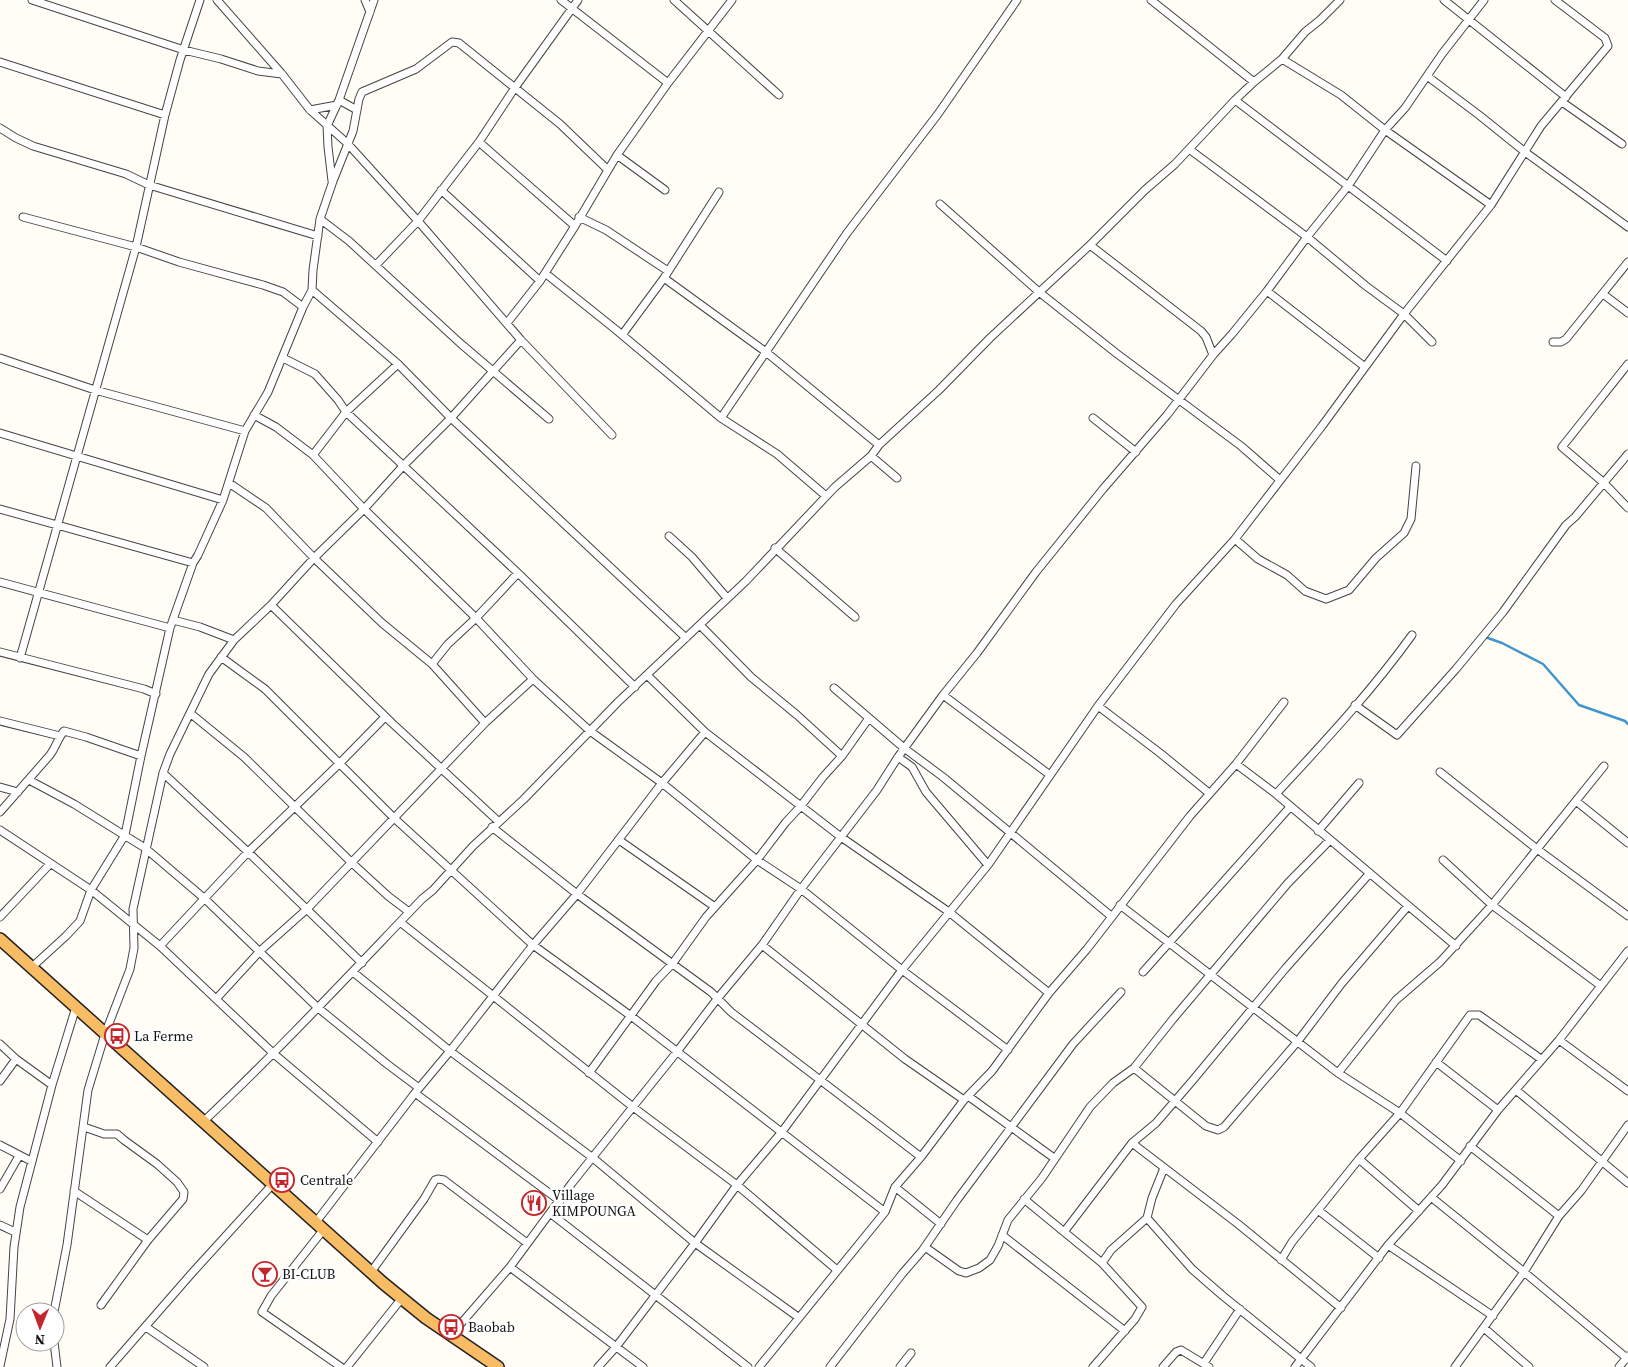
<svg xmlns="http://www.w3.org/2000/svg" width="1628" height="1367" viewBox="0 0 1628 1367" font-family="'Source Serif 4',serif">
	<rect width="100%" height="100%" fill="#fffdf5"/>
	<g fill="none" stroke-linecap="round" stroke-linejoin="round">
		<!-- stream -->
		<path stroke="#3f96cf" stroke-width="2.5" d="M1485,637L1502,643L1543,664L1579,705L1625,721L1628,724"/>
		<defs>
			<path id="minor" d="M32,0L184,50L221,59L258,71L282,74
				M217,0L282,74L310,110L347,143L418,221L521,340L612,435
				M365,0L370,12
				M561,0L668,83
				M674,0L779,95
				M1151,0L1254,82
				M1444,0L1566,97
				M1282,59L1341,95L1385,130L1491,205
				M0,62L165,115
				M1427,76L1479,115L1525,152L1628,227
				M339,100L357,110
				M1235,100L1447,261
				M1562,102L1622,144
				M310,110L337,105
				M0,128L16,138L33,146L126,174L149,185L318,236
				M479,142L575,226
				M1189,149L1307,237L1366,286L1404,314L1432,342
				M617,155L665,190
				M332,181L328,147L327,126L339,100L374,0
				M441,190L540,281
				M940,204L1039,292L1116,353L1241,446L1280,480
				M23,217L136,247L179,262L263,285L283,292L303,307
				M579,217L606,230L668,271
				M320,219L349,241L460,343L549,419
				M1090,245L1201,331L1206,337L1213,355
				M376,265L418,221L479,142L514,89L578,0
				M545,273L615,329L721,418L777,454L826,496
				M664,278L766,352L879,445
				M312,290L398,364L451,418L686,638
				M1267,291L1365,367
				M1603,294L1628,313
				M507,323L540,281L575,226L617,155L668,83L732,0
				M622,335L664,278L719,192
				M1553,342H1561L1566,339L1628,262
				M0,358L95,390L245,431
				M283,358L315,374L338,400L346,412L518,573L635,687
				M1628,364L1562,447L1604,483L1628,508
				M254,415L276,427L313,455L364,509L476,618L533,679L590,731L662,783L757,860L801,889L902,970L1008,1050
				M721,418L847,233L938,114L1017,0
				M1093,418L1136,452
				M0,433L223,500
				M313,455L346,412L398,364
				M871,456L897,478
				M229,483L266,508L314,558L382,623L432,664L485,723
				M0,509L193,563
				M669,536L692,557L727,598
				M1235,539L1258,559L1287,575L1305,591L1326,599L1349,590L1376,558L1404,533L1411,519L1416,466
				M775,548L855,617
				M0,582L170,628
				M271,605L392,723L499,822
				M173,620L200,627L234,640
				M700,625L751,677L797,715L842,756
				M0,652L144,689L156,694
				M221,657L265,689L394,818L533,945L631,1016L885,1212
				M20,658L136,247L165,115L180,60L200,0
				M432,664L448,644L476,618L518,573
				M647,675L705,732L841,837L949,912L1049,993
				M834,688L904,748L943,777L1111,916
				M943,695L1050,775
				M1355,705L1397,735L1456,669L1503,612L1566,525L1575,517L1628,454
				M1098,706L1160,753L1209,793
				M190,713L244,757L351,862L388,896L409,912
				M0,721L60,736
				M898,757L912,767L926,792L988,865
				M1236,764L1276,794L1456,946
				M1440,772L1537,849L1628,916
				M163,773L248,852L362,963
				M29,780L74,804L145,848L205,899L317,1007L387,1064L419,1088
				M0,787L18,792
				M1276,794C1323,743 1371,692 1412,635
				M1576,801L1628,843
				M0,812L50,755C56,747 58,738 64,731L86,737L141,756
				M492,827L577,894L711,992L731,1012L921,1157
				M0,830L91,890L160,946L274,1054L378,1142
				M1318,831L1359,783
				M619,840L715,907
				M1443,860L1492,905L1601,986
				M1120,905L1338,1073L1400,1113L1461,1161
				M0,917L50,864
				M400,922L633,1107L737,1185L837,1270
				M762,945L905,1059L964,1100
				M160,946L248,852L339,764L385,717
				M32,967L66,936L80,921L91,890L125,835L141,756L170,628L193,563L198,555L223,500L245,431L268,392L303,307L312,290L313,270L320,219L333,181L353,131L359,99L362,92L416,69L452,42L459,43L560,124L608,170
				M353,972L450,1051L593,1158L695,1243L798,1317
				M1143,972L1290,807
				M217,998L260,951L307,909L485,723L533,679
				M1559,1040L1628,1091
				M0,1044L16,1059L52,1085
				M1436,1062L1498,1110
				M1134,1068L1206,1126L1218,1130L1224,1127L1298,1041L1342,983L1408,906
				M589,1073L656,981L673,963L706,917L757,860L786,822L800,807L823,777L842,756L869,718
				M1338,1073L1396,1000L1440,962L1492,905L1604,766
				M0,1081L16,1059
				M1516,1090L1628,1183
				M415,1093L560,1201
				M968,1096L1054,1158
				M204,1121C279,1050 350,974 422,899L433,890L473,846L524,799L618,702L746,581L835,487L871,456L879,445L939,390L990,338L1090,245L1145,190L1175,164L1235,100L1254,82L1282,59L1305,32L1320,20L1340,0
				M84,1127L104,1134H117L124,1140L157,1164L177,1182L184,1192L183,1199L148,1240L101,1305
				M1132,1143L1238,1224L1341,1308
				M0,1145L31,1161
				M1470,1146L1559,1216
				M1359,1159L1419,1211
				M895,1187L941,1224
				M0,1189L19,1156
				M74,1191L148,1240
				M1431,1197L1524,1272L1628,1359
				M1024,1199L1102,1263L1142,1307L1135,1319L1093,1367
				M1318,1210L1379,1258
				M550,1213L748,1367
				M1147,1218L1192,1269L1223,1296L1311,1367
				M316,1222L415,1093L450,1051L533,945L577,894L662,783L705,732
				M0,1225L15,1232
				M324,1229L271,1296L262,1312L341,1367
				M1064,1232L1132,1143L1156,1123L1193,1080L1285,969L1370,873
				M1002,1235L1125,1331
				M1388,1245L1493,1316
				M925,1247L959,1271L966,1273L979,1268L990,1260L998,1246L1008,1220L1042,1178L1090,1107L1113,1083L1134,1068L1173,1019L1288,883L1330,840
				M1281,1260L1292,1242L1318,1210L1359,1159L1400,1113L1470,1015H1479L1541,1059
				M1102,1263L1111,1250L1147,1218L1152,1198L1164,1168
				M510,1267L643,1367
				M371,1272L424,1199L435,1180L438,1179L444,1180L527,1243
				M54,1312L67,1245L88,1090L105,1034L130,969L134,948L133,909L163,773L170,754L209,674L234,640L271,605L314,558L364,509L403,466L451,418L521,340
				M146,1327L204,1367
				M1484,1328L1529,1367
				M451,1335L510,1267L572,1183L676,1053L717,999L762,945L801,889L877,790L898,757L943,695L977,653L1036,572L1103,489L1167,415L1213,355L1232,334L1267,291L1307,237L1348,186L1385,130L1405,108L1442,54L1484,0
				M54,1342L57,1367
				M1204,1363L1240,1309
				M0,1366L10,1319L14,1247L20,1207L52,1085L76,1007
				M110,1367L192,1273L272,1185
				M347,1367L402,1298
				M598,1367L616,1347L695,1243L737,1185L781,1133L902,970L988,865L1098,706L1176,604L1235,539L1322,426L1404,314L1491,205L1541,126L1608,46L1605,38L1555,0
				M759,1367L885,1212L895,1187L921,1157L964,1100L992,1071L1049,993L1087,949L1190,816L1236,764L1284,702
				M830,1367L902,1274L922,1251L957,1200L1073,1044L1121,992
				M900,1367L911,1353
				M1163,1367L1176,1352L1181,1350L1209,1367
				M1295,1367L1388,1245L1442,1185L1498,1110L1559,1040L1628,951
				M1455,1367L1524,1272L1559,1216L1581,1191L1628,1125
				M1619,1367L1628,1356"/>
			<path id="trunk" d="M0,939L383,1283L426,1318L498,1367"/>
		</defs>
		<!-- minor casing -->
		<use href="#minor" stroke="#444" stroke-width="9"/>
		<!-- trunk casing -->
		<use href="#trunk" stroke="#222" stroke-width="14"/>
		<!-- minor -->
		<use href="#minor" stroke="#fff" stroke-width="7"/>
		<!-- trunk -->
		<use href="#trunk" stroke="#f7bc64" stroke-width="11"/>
	</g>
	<!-- icons -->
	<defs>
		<symbol id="bus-ring" viewBox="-11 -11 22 22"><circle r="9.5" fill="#fff" stroke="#c4262e" stroke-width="1.5"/><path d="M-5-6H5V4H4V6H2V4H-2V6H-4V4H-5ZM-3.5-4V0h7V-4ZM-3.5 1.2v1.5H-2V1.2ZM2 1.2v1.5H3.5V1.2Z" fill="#c4262e"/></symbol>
		<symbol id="restaurant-ring" viewBox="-11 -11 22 22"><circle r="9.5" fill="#fff" stroke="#c4262e" stroke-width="1.5"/><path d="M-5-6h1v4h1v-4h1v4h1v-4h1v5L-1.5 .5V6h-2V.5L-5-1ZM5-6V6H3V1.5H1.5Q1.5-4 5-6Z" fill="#c4262e"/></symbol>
		<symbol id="bar-ring" viewBox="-11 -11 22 22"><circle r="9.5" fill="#fff" stroke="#c4262e" stroke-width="1.5"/><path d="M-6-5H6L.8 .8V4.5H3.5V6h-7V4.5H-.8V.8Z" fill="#c4262e"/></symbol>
	</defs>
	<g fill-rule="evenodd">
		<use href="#bus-ring" x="103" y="1022" width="28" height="28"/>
		<use href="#bus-ring" x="268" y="1166" width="28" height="28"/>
		<use href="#restaurant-ring" x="520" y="1189" width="28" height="28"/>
		<use href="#bar-ring" x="251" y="1260" width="28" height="28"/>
		<use href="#bus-ring" x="437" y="1313" width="28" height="28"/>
	</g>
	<g text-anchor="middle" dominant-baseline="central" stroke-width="5" stroke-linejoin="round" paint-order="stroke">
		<!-- poi labels -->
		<g font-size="14" fill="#111" stroke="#fff" text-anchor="start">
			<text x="134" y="1036">La Ferme</text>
			<text x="300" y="1180">Centrale</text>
			<text x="552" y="1195">Village<tspan x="552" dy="16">KIMPOUNGA</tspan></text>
			<text x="282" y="1274">BI-CLUB</text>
			<text x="468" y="1327">Baobab</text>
		</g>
	</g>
	<!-- north arrow -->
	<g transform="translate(40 1327) rotate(181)"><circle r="24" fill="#ffffff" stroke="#a0a0a0"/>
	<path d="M0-4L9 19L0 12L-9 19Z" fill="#c4262e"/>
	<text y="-8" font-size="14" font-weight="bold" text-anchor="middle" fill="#111111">N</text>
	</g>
</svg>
